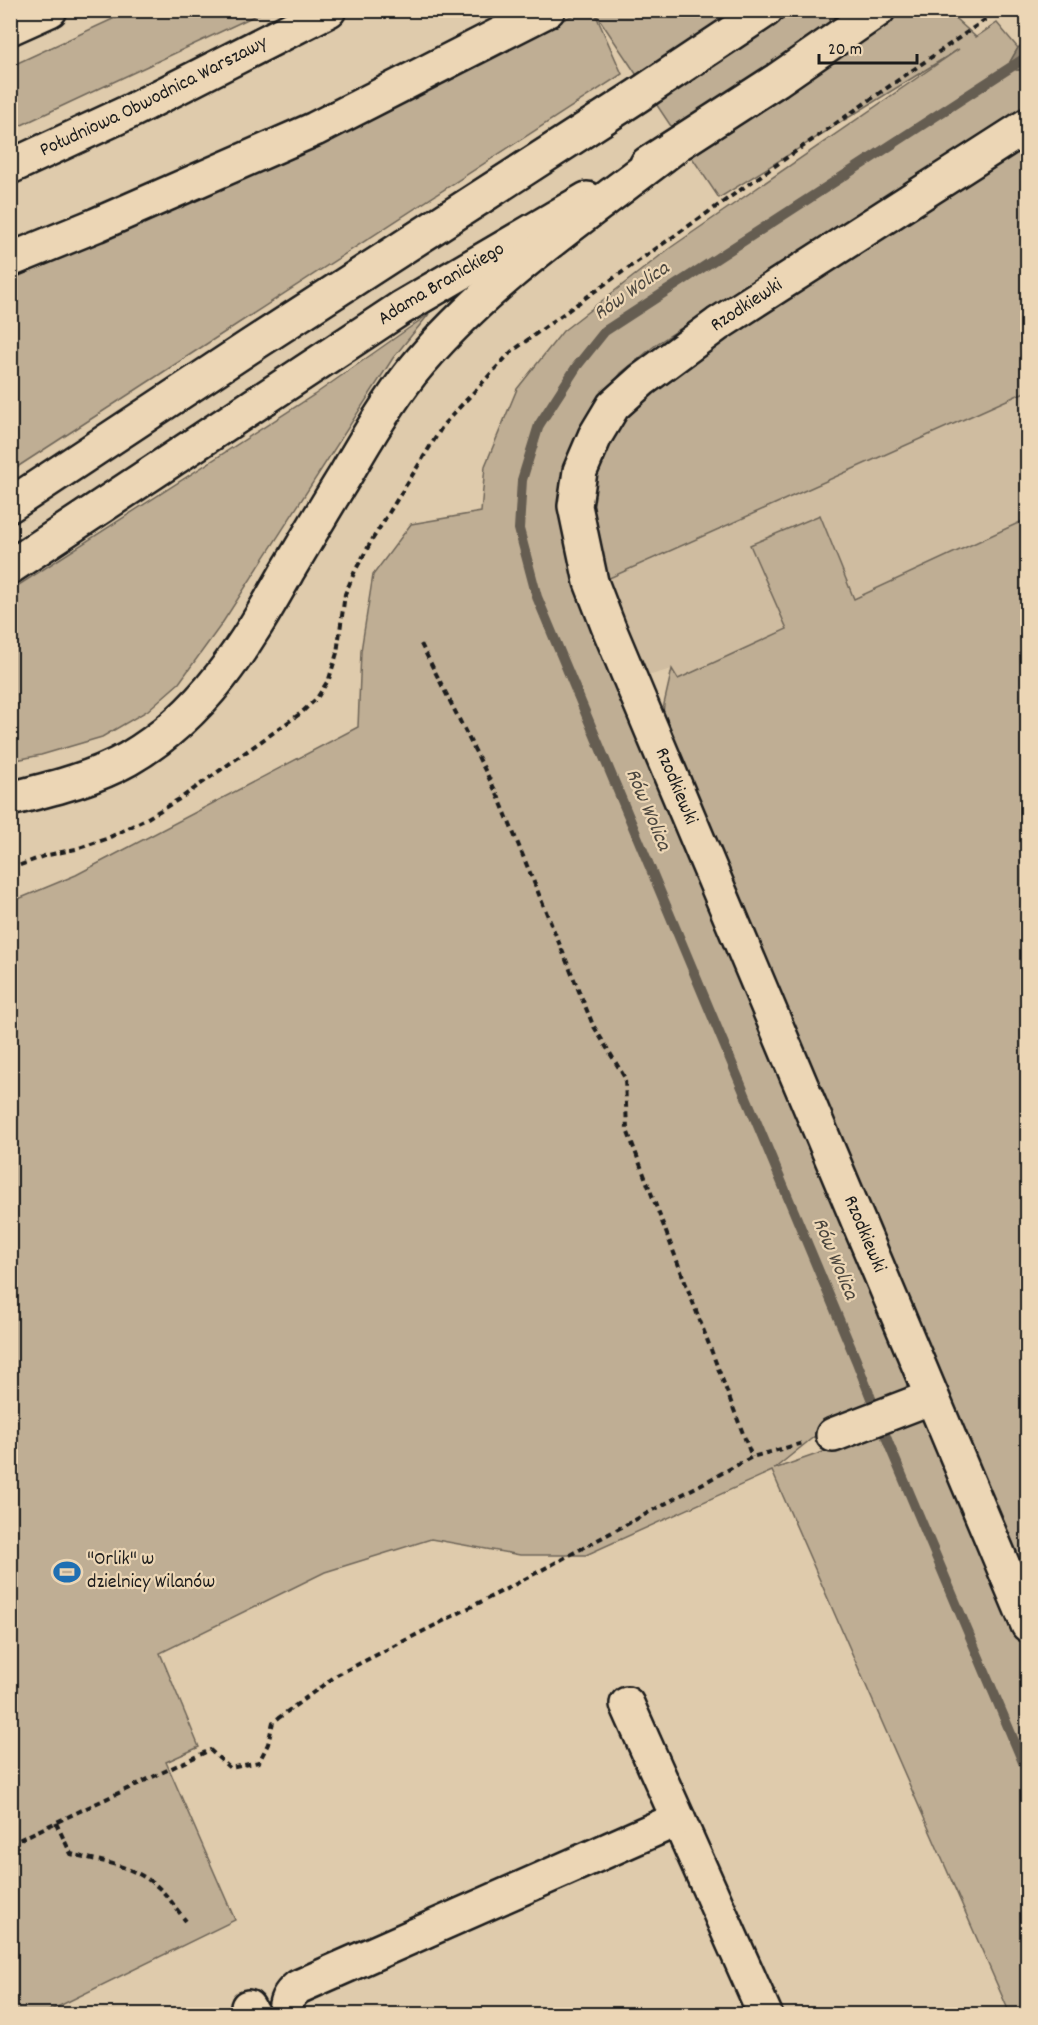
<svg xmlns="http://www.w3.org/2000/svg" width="1038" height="2025" viewBox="0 0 1038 2025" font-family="Dekko,sans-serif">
	<rect width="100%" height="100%" fill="#dfcbac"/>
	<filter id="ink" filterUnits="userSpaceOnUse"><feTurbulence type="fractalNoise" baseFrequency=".0167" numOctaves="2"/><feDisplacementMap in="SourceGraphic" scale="12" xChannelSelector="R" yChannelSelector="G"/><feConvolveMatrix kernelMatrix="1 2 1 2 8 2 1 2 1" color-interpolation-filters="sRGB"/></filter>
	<g filter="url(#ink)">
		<!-- built -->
		<path fill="#cfbca0" d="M1027,391V519L677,680L672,669L644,677L605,580Z"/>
		<!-- green -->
		<path fill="#bfae94" stroke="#6e6558" stroke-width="1.5" d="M130,11H265L11,130V66Z
			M582,11H594L622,74L11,471L10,271L318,136Z
			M594,11H947L976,37L997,23L1018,48L1010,62L1017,70H1027V107L658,343L621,373L588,421L564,517L909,1378L905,1391L841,1415L774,1469L924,1417L938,1427L1027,1648V2014H1010L772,1471L586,1555H520L431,1539L325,1572L160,1653L199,1747L166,1762L235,1920L43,2014H11V902L76,875L358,727L361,651L373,575L411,524L481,512L485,466L517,389L563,331L670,248L959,49L719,198Z
			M1027,137V391L605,580L588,507L596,475L609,438L632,399Z
			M429,314L393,358L221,625L179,683L147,711L102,737L41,755L11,761V590L314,395Z
			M820,515L854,599L1027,519V1599L662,726L664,704L672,669L678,679L787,629L750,545Z"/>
		<!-- water -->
		<path fill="#958874" stroke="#655d51" stroke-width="1.5" d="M1027,40V70H1016L1010,62L1018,48Z"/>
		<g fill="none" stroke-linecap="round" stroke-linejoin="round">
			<!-- stream -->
			<path stroke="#655d51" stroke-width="10" d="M1028,56L605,331L577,366L539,425L522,480L519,529L537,597L856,1360L890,1447L1028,1774"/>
			<defs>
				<g id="minor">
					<path id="s1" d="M1028,125L718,324L642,380L613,406L595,436L580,471L575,506L591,582L608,626L1028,1625"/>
					<path d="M10,260L96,225L315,129L548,10"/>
					<path d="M833,1435L932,1397"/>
					<path d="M627,1704L765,2014"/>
					<path d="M248,2007L252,2014"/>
					<path d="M285,2014C285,2002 288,1995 298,1987L678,1819"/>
				</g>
				<g id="major">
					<path d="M647,164L777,80L878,10"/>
					<path d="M10,505L249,347L637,96L766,10"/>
					<path id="s2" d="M10,567L401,308L587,199"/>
				</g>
				<g id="highway">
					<path d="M10,28L50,10"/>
					<path id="s3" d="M10,167L133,110L329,10"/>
					<path d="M10,799C50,789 93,779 128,759C204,715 245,646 287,572C307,539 326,506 346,474C366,439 386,405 411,373C483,284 581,219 672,149"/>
				</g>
			</defs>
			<!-- minor casing -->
			<use href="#minor" stroke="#1c1c1c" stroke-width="38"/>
			<!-- major casing -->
			<use href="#major" stroke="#1c1c1c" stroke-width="38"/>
			<!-- highway casing -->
			<use href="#highway" stroke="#1c1c1c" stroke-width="38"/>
			<!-- path -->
			<path stroke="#1c1c1c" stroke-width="4" stroke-dasharray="6 4.5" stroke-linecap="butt" d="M421,644L499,798L593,1025L625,1078L627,1130L752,1457
				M10,869L44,856L76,849L106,839L146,819L181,798L301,713L317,698L329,679L337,653L345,594L355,571L372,540L444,424L511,352L588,296L999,10
				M56,1823L71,1854C102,1862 134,1865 159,1888C169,1897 177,1910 186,1921
				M10,1844L210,1750L230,1768L259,1762L268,1744L273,1722L337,1675L512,1586L752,1457L803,1443"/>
			<!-- minor -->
			<use href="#minor" stroke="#ecd6b5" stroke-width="33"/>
			<!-- major -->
			<use href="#major" stroke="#ecd6b5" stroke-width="33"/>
			<!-- highway -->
			<use href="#highway" stroke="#ecd6b5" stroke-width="33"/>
		</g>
	</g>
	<!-- icons -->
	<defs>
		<symbol id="stadium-bare" viewBox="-9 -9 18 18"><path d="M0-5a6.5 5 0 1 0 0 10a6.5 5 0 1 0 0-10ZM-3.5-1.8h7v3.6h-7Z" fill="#1f6fb2" stroke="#ecd6b5" stroke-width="2.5" paint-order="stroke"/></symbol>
	</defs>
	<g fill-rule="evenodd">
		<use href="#stadium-bare" x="48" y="1553" width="38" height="38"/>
	</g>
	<g text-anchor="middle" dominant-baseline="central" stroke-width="4.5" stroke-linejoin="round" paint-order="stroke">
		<!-- street labels -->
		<g font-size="20" fill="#1c1c1c" stroke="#ecd6b5">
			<text stroke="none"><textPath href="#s3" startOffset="160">Południowa Obwodnica Warszawy</textPath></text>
			<text stroke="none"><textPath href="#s2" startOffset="516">Adama Branickiego</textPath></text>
			<text transform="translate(747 306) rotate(-33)">Rzodkiewki</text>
			<text stroke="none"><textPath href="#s1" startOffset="909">Rzodkiewki</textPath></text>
			<text stroke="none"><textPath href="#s1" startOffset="1395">Rzodkiewki</textPath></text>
		</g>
		<!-- poi labels -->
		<g font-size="20" fill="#1c1c1c" stroke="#ecd6b5" text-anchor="start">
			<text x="87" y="1560">"Orlik" w<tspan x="87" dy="23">dzielnicy Wilanów</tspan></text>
		</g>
		<!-- water labels -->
		<g font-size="21" font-style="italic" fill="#4c473f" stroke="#ecd6b5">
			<text transform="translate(632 292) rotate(-35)">Rów Wolica</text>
			<text transform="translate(647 810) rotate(67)">Rów Wolica</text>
			<text transform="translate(834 1259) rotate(67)">Rów Wolica</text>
		</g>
	</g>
	<!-- margin -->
	<rect width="1038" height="2025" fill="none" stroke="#ecd6b5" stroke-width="36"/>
	<rect x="18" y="18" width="1002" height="1989" fill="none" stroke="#1c1c1c" stroke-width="2" filter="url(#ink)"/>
	<!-- scale -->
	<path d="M819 54v9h98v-9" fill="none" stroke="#1c1c1c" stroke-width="3"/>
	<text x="828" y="54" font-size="18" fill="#1c1c1c" stroke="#ecd6b5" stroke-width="4.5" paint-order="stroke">20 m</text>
</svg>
